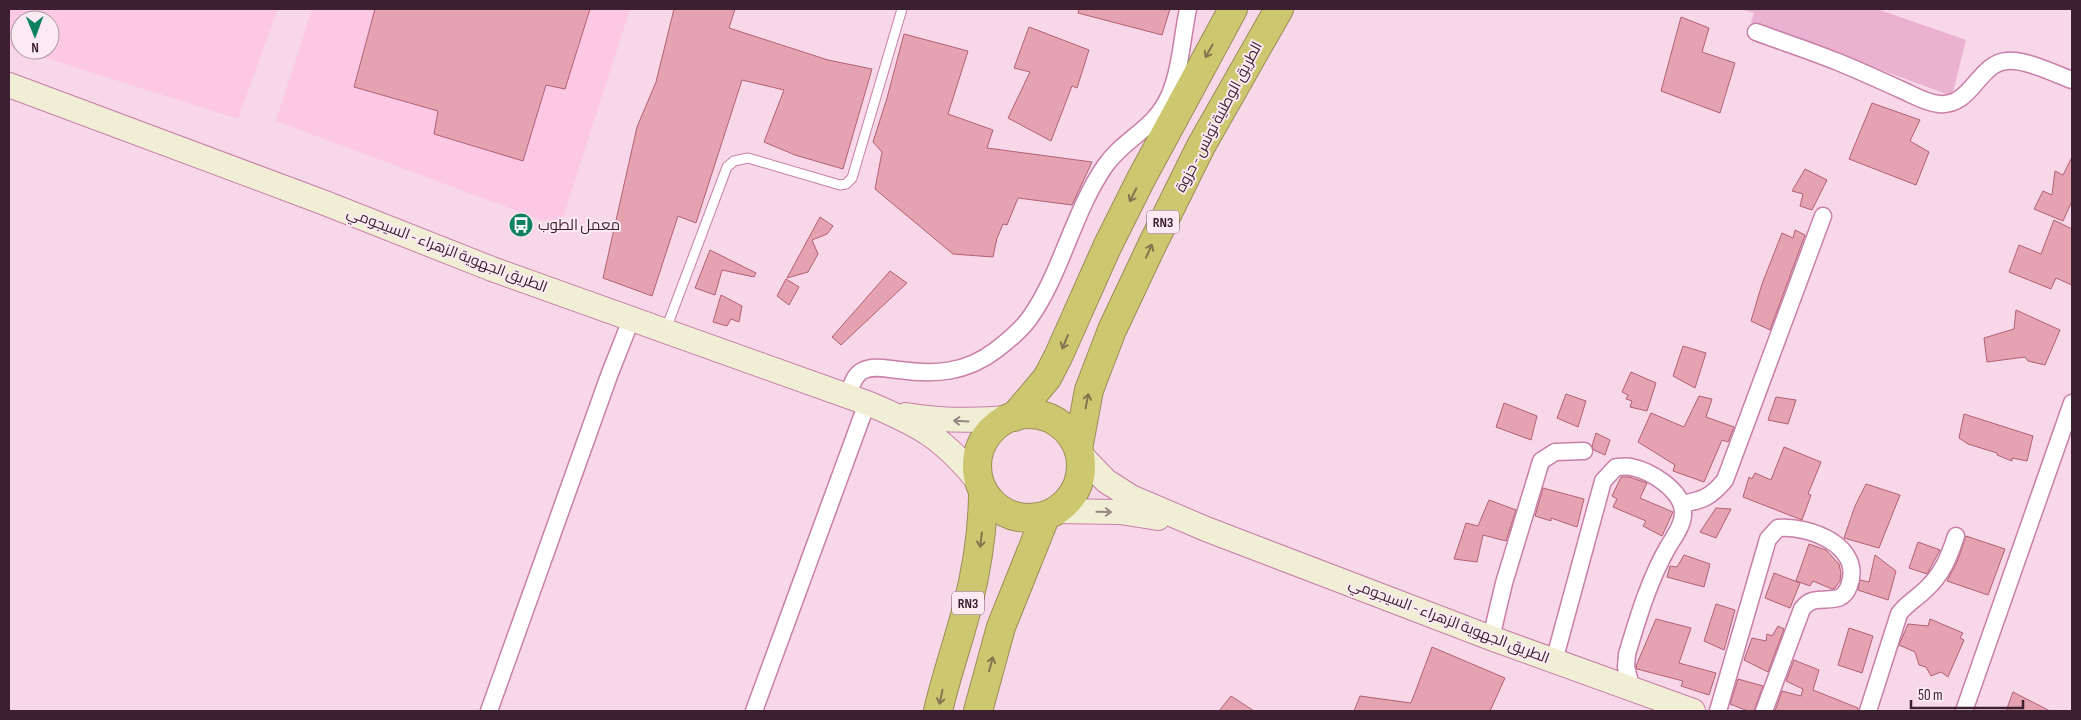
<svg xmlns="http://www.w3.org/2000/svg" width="2081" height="720" viewBox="0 0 2081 720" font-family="'Sofia Sans Condensed',Cairo,sans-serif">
	<rect width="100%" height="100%" fill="#f8d7e8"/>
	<!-- built -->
	<path fill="#fcc8e4" d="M9,9H278L238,119L21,50H50V20H20V50L9,46Z
		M312,9H630L560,227L276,121Z"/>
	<!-- green -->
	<path fill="#eab1d0" d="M1740,9H1877L1966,40L1952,96L1751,22L1754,13Z"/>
	<!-- building -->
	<path fill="#e5a2b0" stroke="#b16174" d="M375,9H590L565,89L546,85L523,161L434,134L438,111L354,87Z
		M674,9H735L729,28L828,60L872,69L843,169L795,155L764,142L784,90L742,80L696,223L678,216L652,296L603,278L637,127L656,82Z
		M1079,9H1170L1162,35L1078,13Z
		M1681,17L1709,28L1702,52L1735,63L1720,113L1661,91Z
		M1029,27L1089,50L1077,88L1072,86L1051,141L1008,118L1030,72L1014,68Z
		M904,34L968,51L948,114L993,130L987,148L1092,162L1072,205L1018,198L1007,225L1003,224L997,238L993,257L953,254L875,189L882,152L873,142L887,98Z
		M1872,103L1920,120L1910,141L1929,152L1916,185L1849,159Z
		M2072,157V201L2063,221L2034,209L2043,191L2052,195L2055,171L2063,175Z
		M1805,169L1827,180L1812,210L1800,206L1803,194L1792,191Z
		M820,217L833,226L827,234L812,240L818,254L808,272L787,278Z
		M2054,220L2072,229V285L2056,278L2051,289L2009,272L2019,245L2041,254Z
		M1795,230L1805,235L1770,330L1751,321L1762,284L1782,233L1793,238Z
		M710,250L756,273L754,277L722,270L715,295L695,288Z
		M890,271L907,283L841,345L832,337Z
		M786,279L799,287L789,305L777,296Z
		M721,295L742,306L739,322L731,319L727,326L713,322Z
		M2016,310L2060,330L2045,365L2028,361L2025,357L1987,362L1984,338L2014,329Z
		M1683,346L1706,353L1695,388L1673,376Z
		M1631,372L1656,383L1647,411L1630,407L1632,401L1626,399L1628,395L1622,392Z
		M1566,394L1586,401L1578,427L1557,418Z
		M1699,396L1712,399L1706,417L1734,427L1728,442L1722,440L1704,482L1673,471L1675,465L1638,442L1651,413L1684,427Z
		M1776,397L1796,400L1788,424L1768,420Z
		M1504,403L1537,416L1531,440L1496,427Z
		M1964,414L2033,436L2027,461L2012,458V461L1997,455V453L1968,444L1959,438Z
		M1596,433L1610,440L1605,455L1594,450L1592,446Z
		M1784,447L1821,462L1808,494L1811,495L1802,520L1743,497L1749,477L1752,479L1755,473L1771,480Z
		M1621,477H1629L1647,483L1640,498L1673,512L1662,536L1643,526L1646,521L1613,507L1617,499L1612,496Z
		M1866,484L1900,495L1879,548L1844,538L1855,506Z
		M1543,488L1584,499L1577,527L1551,518V521L1535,516Z
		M1489,500L1516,510L1506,541L1483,535L1477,562L1454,559L1466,523L1478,526Z
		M1716,508L1731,509L1716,538L1700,532Z
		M1966,536L2005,549L1988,595L1947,581L1957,562Z
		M1918,542L1940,550L1927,574L1909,568Z
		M1809,544L1826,550L1839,564L1841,573L1840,581L1835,588L1832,589L1813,581L1810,586L1796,581Z
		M1684,555L1710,564L1704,587L1667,577L1670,566L1677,567Z
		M1875,555L1896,571L1888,600L1858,590L1860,580L1869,582Z
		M1774,573L1800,583L1790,608L1765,598Z
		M1716,604L1735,610L1724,650L1704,641Z
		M1656,619L1691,628L1679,663L1716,673L1709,695L1681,686L1683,681L1637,669L1636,666Z
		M1930,619L1963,633L1960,638L1964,640L1948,677L1941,672L1931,676L1926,667L1919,665L1915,652L1899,645L1908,624L1928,626Z
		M1778,626L1784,629L1768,672L1744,660L1752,638L1766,641L1767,634L1772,636Z
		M1849,628L1873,636L1862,673L1838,665Z
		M1432,647L1505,678L1490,711H1354L1360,696L1411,703Z
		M1794,660L1819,670L1813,690L1858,708V711H1775L1782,691L1801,696L1803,689L1786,681Z
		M1738,679L1763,686L1754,711H1748L1730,704Z
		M2013,692L2050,711H2006Z
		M1231,696L1254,711H1219Z"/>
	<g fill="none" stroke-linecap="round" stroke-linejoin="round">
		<defs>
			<path id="lane" d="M666,329L727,167L734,161L748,158L840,185L846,184L852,178L902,9"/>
			<path id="street" d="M1756,32C1783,42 1811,51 1838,62C1860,71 1882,81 1904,91C1915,96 1927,103 1939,104C1972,107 1978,63 2007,61C2025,59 2055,74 2072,80
				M847,397C851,388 853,376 862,371C873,365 887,369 899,370C935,375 966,373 996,350C1008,341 1020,331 1029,319C1061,275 1073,212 1105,166C1125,137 1155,130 1170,94C1181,67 1182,37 1188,9
				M1682,504C1703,500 1711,497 1725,480L1823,216
				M1491,638L1504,583L1541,461L1555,452L1584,451
				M1554,661L1603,481L1616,467C1621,467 1627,466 1631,467C1651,471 1682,490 1683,512C1684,524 1674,537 1668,547C1649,580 1638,618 1627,654L1626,667L1632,690
				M489,711L610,373L631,320
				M754,711L867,403
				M1718,711L1768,539L1778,528C1809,525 1864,546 1849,586C1840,611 1816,589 1802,609L1764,711
				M1868,711L1899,614C1906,604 1916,599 1925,590C1942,575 1949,557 1956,536
				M1964,711L2072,403"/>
			<path id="secondary" d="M9,85L325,203L492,269L867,403C920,425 944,438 981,485
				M906,415C941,421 974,421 1010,418
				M1080,454L1106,481L1117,488L1131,497L1206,529L1491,638L1693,711
				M1055,511L1120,512L1158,518"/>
			<path id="highway" d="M977 466a52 52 0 1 1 104 0a52 52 0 1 1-104 0Z
				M1014,417L1047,378L1058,357L1107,247L1141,179L1233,9
				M1078,449L1089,390L1112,330L1153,243L1201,146L1279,9
				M938,711C946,676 958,643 967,608C977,569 983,531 983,491
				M978,711L1001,627L1046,515"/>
		</defs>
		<!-- lane casing -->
		<use href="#lane" stroke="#c87fa8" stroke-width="11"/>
		<!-- street casing -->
		<use href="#street" stroke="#c87fa8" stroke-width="19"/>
		<!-- secondary casing -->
		<use href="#secondary" stroke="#c87fa8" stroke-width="26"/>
		<!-- highway casing -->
		<use href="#highway" stroke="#9a8d59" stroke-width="30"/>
		<!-- lane -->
		<use href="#lane" stroke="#fff" stroke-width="9"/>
		<!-- street -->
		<use href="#street" stroke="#fff" stroke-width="16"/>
		<!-- secondary -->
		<use href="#secondary" stroke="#f0eed4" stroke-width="24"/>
		<!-- highway -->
		<use href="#highway" stroke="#cdc86f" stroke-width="28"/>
	</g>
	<!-- one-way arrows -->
	<defs><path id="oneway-shaft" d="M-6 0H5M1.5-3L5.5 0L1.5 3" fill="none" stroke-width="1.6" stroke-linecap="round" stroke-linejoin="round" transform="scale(1.25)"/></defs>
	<g stroke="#847450">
		<use href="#oneway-shaft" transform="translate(1209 51) rotate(119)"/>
		<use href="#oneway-shaft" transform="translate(1133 195) rotate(117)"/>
		<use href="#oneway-shaft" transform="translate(1149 251) rotate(-66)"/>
		<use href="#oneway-shaft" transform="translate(1065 342) rotate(113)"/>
		<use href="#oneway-shaft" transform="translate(1087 401) rotate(-79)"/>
		<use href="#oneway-shaft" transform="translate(981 540) rotate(97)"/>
		<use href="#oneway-shaft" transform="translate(991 664) rotate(-75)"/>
		<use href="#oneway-shaft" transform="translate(941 697) rotate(102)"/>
	</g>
	<g stroke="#968682">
		<use href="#oneway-shaft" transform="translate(961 421) rotate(-177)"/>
		<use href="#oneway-shaft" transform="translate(1104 512) rotate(1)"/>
	</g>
	<!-- icons -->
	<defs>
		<symbol id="bus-disc" viewBox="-11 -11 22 22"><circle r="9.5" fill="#10815e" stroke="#fbeaf2"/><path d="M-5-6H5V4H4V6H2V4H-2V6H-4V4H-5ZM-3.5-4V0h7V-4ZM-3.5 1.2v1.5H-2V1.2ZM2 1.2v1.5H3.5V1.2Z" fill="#fff"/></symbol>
	</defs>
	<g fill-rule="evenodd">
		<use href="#bus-disc" x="507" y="211" width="28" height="28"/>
	</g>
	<g text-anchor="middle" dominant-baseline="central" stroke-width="4" stroke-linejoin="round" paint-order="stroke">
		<!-- shield labels -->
		<g fill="#fbeaf2" stroke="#755c6a" stroke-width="1">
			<rect x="1147" y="210.5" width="32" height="23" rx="4"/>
			<rect x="952" y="591.5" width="32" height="23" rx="4"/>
		</g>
		<g font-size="14" font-weight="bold" fill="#3c1f30">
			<text x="1163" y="222">RN3</text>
			<text x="968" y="603">RN3</text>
		</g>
		<!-- street labels -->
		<g font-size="15" fill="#3c1f30" stroke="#fbeaf2">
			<text transform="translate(1219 117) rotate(-62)">الطريق الوطنية تونس - حزوة</text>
			<text transform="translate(447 250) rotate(21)">الطريق الجهوية الزهراء - السيجومي</text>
			<text transform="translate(1449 621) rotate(21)">الطريق الجهوية الزهراء - السيجومي</text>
		</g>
		<!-- poi labels -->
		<g font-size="15" fill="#3c1f30" stroke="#fbeaf2" text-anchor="start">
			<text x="538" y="225">معمل الطوب</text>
		</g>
	</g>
	<!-- border -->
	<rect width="2081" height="720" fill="none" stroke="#3c1f30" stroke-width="20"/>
	<!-- north arrow -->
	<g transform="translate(35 35) rotate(179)"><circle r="24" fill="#fbeaf2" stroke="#af99a4"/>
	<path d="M0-4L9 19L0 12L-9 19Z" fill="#10815e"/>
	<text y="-8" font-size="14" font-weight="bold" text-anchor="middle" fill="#3c1f30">N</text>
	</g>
	<!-- scale -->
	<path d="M1911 700v8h112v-8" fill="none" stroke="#3c1f30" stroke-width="2.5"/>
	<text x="1918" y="700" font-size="15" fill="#3c1f30" stroke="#fbeaf2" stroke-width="4" paint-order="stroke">50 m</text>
</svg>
